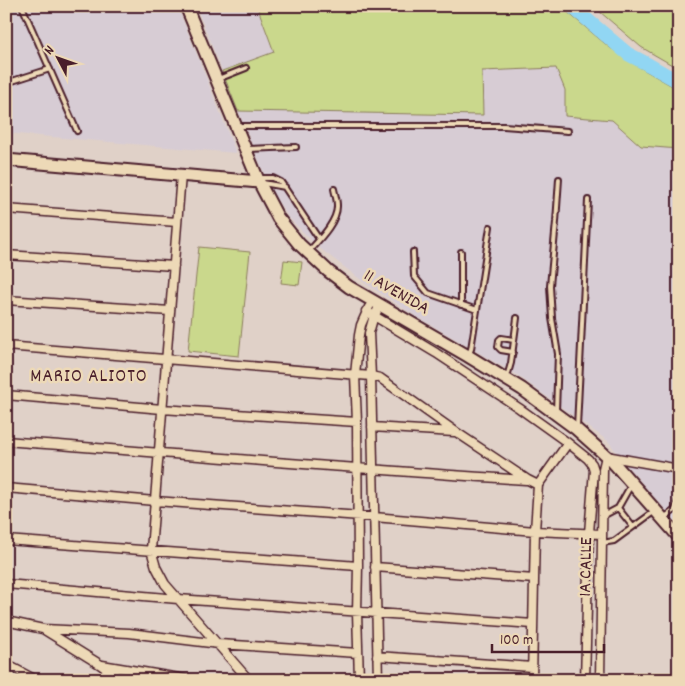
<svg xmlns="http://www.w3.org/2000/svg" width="685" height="686" viewBox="0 0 685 686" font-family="Dekko,sans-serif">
	<rect width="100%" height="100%" fill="#e0d1c8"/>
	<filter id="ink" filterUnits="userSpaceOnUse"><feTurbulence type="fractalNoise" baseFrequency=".02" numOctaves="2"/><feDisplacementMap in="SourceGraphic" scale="10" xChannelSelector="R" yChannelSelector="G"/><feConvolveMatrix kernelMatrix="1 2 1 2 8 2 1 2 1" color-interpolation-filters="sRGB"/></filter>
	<g filter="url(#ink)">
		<!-- built -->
		<path fill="#d7ccd4" d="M6,6H177L194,47L236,153L6,133Z
			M196,6H257L274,52L222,71Z
			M556,68L565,90L566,116L612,120L641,146L679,149V525L628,467L608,441L517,375L414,315L365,283L317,246L288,217L272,192L238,111L482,115V71Z"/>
		<!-- green -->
		<path fill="#cad88c" stroke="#8a7c5c" d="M257,6H560L609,47L632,63L679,90V149L641,146L612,120L565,116V90L556,68L482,71L483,115L238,111L222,71L274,52Z
			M593,6H679V69L641,47Z
			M199,247L250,252L239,356L188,351Z
			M284,260L302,262L299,285L281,283Z"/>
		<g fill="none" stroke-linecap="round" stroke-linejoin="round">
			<!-- river -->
			<path stroke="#91d6f3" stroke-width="14" d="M571,6L628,54L649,65L679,82"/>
			<defs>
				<path id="service" d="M22,6L77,131
					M218,79L246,68
					M6,83L50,69
					M237,126H504L568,131
					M248,149L296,147
					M260,178H273L281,182L319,239
					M263,183L285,187
					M309,251C319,240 338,221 337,205C337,200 335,194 334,189
					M413,252L414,276L428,293L477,310
					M461,252V305
					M513,352L501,350L498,347L499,340L501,338L514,340
					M469,354L471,349L490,227
					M507,377L511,363L517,318
					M556,411L558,354L552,318L550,286L556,222L559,179
					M577,427L588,200
					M618,508L633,527
					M603,516L618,508L631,485
					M665,517L675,510L679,496
					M602,543L614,541L655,511"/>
				<path id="minor" d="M181,175L151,550L156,567L165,584L249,680
					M6,209L177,222
					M6,255L174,266
					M6,300L170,311
					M366,311L436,353L519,408L568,443L588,459L592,464L594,470L589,533L585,680
					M6,346L371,376L380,378L456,432L528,480L538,485
					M6,395L162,409L357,422
					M372,427L454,432
					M6,441C179,454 352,469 526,480
					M6,488L155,501L374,517L535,531L602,534
					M6,540L358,566
					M375,567L534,579
					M6,584L178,599L533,624
					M6,621L43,629L101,665L121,680
					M43,629L129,633L219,644L358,653
					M377,656L532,667
					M6,664L36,680
					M102,665L191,680
					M359,680L357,612L358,566L357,422L355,375L359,335L361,325L369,307
					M378,680L371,376L369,333L373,319L380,305
					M532,680L535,531L538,485L568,443
					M600,680L603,469L606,456L679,469"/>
				<path id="secondary" d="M186,6L259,182L278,218L299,244L328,271L349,287L468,356L522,389L575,428L612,461L679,537
					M6,160L259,182"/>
			</defs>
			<!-- service casing -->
			<use href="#service" stroke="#4a1f2b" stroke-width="8"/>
			<!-- minor casing -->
			<use href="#minor" stroke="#4a1f2b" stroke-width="11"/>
			<!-- secondary casing -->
			<use href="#secondary" stroke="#4a1f2b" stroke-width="15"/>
			<!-- service -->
			<use href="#service" stroke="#edd9b7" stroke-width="4"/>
			<!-- minor -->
			<use href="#minor" stroke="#edd9b7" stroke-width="8"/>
			<!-- secondary -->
			<use href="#secondary" stroke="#edd9b7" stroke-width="11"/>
		</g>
	</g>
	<g text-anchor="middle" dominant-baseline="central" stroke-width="5" stroke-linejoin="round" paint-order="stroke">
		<!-- street labels -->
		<g font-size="18" fill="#4a1f2b" stroke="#edd9b7">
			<text transform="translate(396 293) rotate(30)">11 AVENIDA</text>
			<text transform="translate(587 567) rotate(-89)">1A CALLE</text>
		</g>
		<!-- neighbourhood labels -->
		<g font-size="19" letter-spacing="1" fill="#4a1f2b" stroke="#edd9b7">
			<text x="89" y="377">MARIO ALIOTO</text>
		</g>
	</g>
	<!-- margin -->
	<rect width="685" height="686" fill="none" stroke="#edd9b7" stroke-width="25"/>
	<rect x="12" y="12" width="660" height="661" fill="none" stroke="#4a1f2b" stroke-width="2" filter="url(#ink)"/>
	<!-- north arrow -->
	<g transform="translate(58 58) rotate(311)" stroke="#edd9b7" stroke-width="4" paint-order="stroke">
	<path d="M0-4L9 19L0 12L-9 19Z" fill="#4a1f2b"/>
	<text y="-8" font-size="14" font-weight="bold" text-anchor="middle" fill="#4a1f2b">N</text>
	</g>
	<!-- scale -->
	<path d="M492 644v8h112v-8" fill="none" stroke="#4a1f2b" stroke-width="2.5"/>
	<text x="500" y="644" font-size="15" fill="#4a1f2b" stroke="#edd9b7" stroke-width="4" paint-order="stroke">100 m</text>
</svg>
